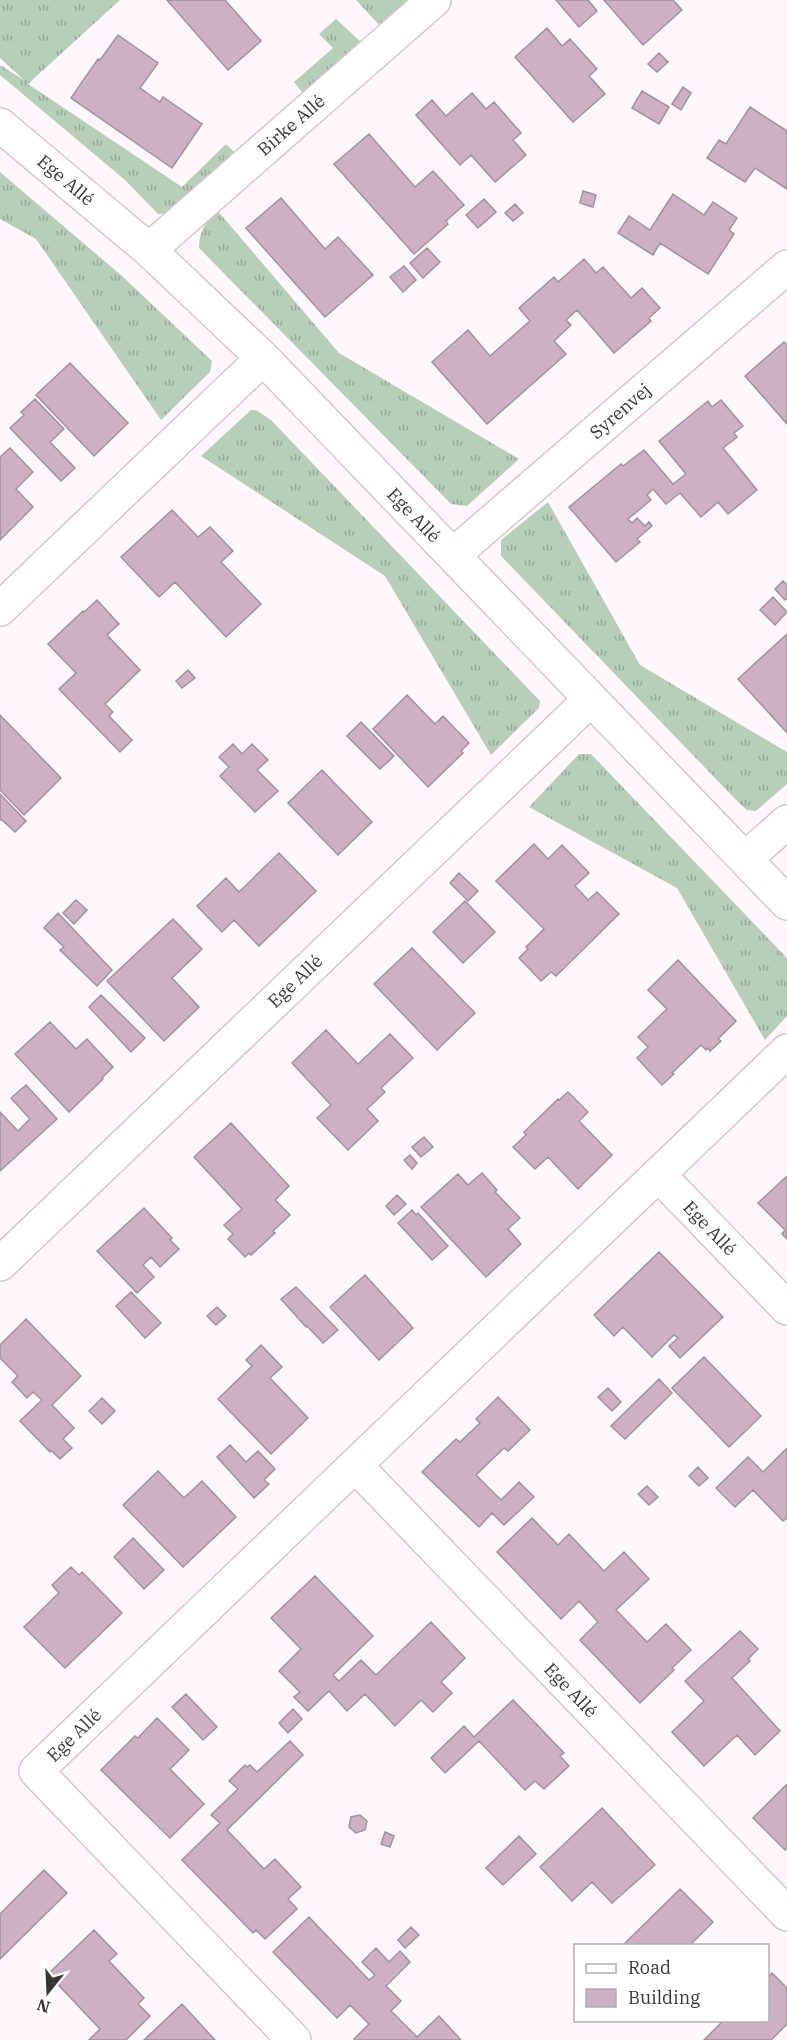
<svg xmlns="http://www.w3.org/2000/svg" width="787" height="2040" viewBox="0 0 787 2040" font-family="'IBM Plex Serif',serif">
	<defs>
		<pattern id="grass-tufts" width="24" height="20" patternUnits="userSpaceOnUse" patternTransform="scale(1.5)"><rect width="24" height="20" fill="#b7ceb8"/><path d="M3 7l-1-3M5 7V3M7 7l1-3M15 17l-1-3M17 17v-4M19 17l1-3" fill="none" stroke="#96a897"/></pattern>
	</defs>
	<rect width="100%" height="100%" fill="#fff6fc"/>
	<!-- grass -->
	<path fill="url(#grass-tufts)" d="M0,0H120L28,84L182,187L226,144L235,153L169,213L158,214L125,180L0,75V65L24,80L0,58Z
		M356,0H413L382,28Z
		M336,19L362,43L304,95L294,82L333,48L319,34Z
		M0,172L122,276L212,361L210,372L161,420L36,239L0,219Z
		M216,209L339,353L519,459L467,506L451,504L199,248C199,232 206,221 216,209Z
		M251,410H256L271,420L540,701L539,708L491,755L385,576L201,456Z
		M548,502L640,665L787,752V784L756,811L747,810L740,804L501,556V540Z
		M579,754H591L787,958V1016L765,1040L677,888L529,807Z"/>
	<!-- building -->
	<path fill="#ceb0c5" stroke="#a0929c" stroke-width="1.5" d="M167,0H225L261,41L228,70Z
		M556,0H588L597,11L579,27Z
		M604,0H673L682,10L643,45Z
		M547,28L562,46L570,39L597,69L589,76L605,94L573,122L515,57Z
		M118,35L158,63L140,88L160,102L163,97L202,124L172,168L71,98L98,59L100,60Z
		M659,53L668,62L657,72L648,64Z
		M683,87L691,93L681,110L672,104Z
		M642,91L669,107L659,124L632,108Z
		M472,93L486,109L494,102L521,133L513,140L526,155L495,182L471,155L460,165L416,115L432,100L446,116Z
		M750,107L787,131V189L755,168L745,182L707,158L719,140L726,144Z
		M369,134L415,187L433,171L464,205L446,221L448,224L414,254L334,164Z
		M583,191L596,195L593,207L580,203Z
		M673,194L704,215L713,202L737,218L729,230L734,234L708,274L660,243L653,255L618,233L629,216L650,230Z
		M281,198L325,249L338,237L373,275L325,317L246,228Z
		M484,199L496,212L478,228L466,215Z
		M515,204L523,213L513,221L505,213Z
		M427,248L440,262L423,278L410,263Z
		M584,259L596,273L603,267L631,298L642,288L660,308L649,318L651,321L614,353L577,310L566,320L571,325L554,341L566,354L487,424L432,362L468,330L490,356L530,321L519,308L554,277L558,282Z
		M404,266L416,280L403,292L390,277Z
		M784,342L787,345V424L745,376Z
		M70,363L128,423L94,456L36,395Z
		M35,399L64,429L50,442L75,468L61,481L10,428L24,415L21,412Z
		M721,400L743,426L734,433L737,437L723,448L757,490L728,514L718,502L701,517L680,493L666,504L653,489L647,495L651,500L628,519L632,523L637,518L645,526L649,522L652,526L637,539L640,542L616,562L569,507L621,464L623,466L644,450L673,484L686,474L659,441L708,401L712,407Z
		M10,448L33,472L16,489L33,507L0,540V457Z
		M172,510L198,537L210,527L233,551L221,562L261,604L226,637L175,582L159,597L121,557Z
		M783,581L787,585V598L785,600L775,589Z
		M773,597L787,612L775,625L760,610Z
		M97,600L119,624L107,635L140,670L105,704L113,712L109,716L132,740L120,752L59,689L76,673L48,644L83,611L84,612Z
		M787,634V733L738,679Z
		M188,670L195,678L182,688L176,681Z
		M407,695L435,724L443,716L469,743L461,751L463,753L428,787L373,729Z
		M0,715L61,778L24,815L0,790Z
		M361,722L394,756L380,769L347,736Z
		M233,744L242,754L252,744L268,760L257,770L278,791L255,812L220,776L229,767L219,757Z
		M322,770L372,822L338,855L288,803Z
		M0,794L26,821L15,832L2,820H0Z
		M534,844L548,859L562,845L589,873L575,886L588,900L597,892L619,914L556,976L551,972L541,981L519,958L528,949L526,947L544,929L496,881Z
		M279,853L316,891L259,946L234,920L222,932L197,906L226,878L239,892Z
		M459,873L478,891L468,901L450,883Z
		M76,900L87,910L74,924L63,913Z
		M465,901L495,932L463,963L433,932Z
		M58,913L112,970L97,986L60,950L64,947L44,928Z
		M173,919L202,949L172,978L199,1007L164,1041L107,981Z
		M412,948L475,1013L437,1050L374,984Z
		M678,960L736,1021L718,1039L721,1041L710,1051L708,1048L706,1050L701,1045L672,1073L674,1074L662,1085L637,1058L648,1047L638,1037L667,1009L648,990Z
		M101,995L145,1038L131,1052L89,1007Z
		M50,1022L76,1049L87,1039L113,1067L102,1078L103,1079L69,1112L15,1054Z
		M326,1030L358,1064L390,1034L413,1058L381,1088L385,1092L367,1109L378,1121L348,1150L317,1118L331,1105L292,1063Z
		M26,1085L57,1119L0,1171V1112L18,1131L30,1119L11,1098Z
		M568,1092L588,1112L579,1121L612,1155L578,1189L548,1157L535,1169L513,1147L526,1135L524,1132L558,1099L559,1100Z
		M231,1123L289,1186L275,1200L290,1215L273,1231L275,1233L251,1255L249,1253L245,1257L228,1239L233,1234L224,1225L242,1209L194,1157Z
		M424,1137L433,1147L421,1157L412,1147Z
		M410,1155L417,1163L412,1169L404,1160Z
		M482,1173L497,1190L495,1192L520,1218L508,1229L521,1244L486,1277L421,1207L458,1174L468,1185Z
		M787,1176V1239L782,1234L785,1230L758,1203Z
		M397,1195L406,1204L394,1215L386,1206Z
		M144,1208L172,1238L170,1240L179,1249L160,1267L151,1257L143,1265L154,1277L137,1293L97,1251Z
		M412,1210L416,1215L418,1213L448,1246L432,1260L398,1223Z
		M659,1252L723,1317L680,1358L669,1346L678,1338L674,1335L652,1357L623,1327L614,1336L594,1315Z
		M365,1275L413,1328L379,1360L330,1307Z
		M296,1287L338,1330L323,1343L307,1326L306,1327L281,1299Z
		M131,1292L161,1323L145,1338L116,1306Z
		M217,1307L226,1316L216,1325L207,1316Z
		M26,1319L81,1376L52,1405L74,1428L63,1439L72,1448L60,1459L51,1450L50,1452L20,1421L42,1400L33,1392L27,1398L12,1382L18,1376L0,1358V1345Z
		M261,1345L282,1367L270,1378L308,1418L271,1454L218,1399L252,1366L246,1360Z
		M704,1357L761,1416L729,1447L672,1388Z
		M659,1379L672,1393L625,1439L611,1426Z
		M608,1388L621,1402L612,1411L598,1397Z
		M498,1397L530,1430L508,1451L504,1448L476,1475L501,1500L519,1482L534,1497L504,1525L492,1513L479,1527L422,1472L456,1439L460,1442L480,1423L476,1419Z
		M102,1398L115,1411L102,1424L89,1411Z
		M230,1445L246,1462L258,1451L275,1469L264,1480L269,1484L254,1498L217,1457Z
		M787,1448V1518L783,1521L753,1490L735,1507L716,1488L748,1457L763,1472Z
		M698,1467L708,1478L699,1486L689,1476Z
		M158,1471L184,1498L202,1481L236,1517L183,1567L123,1505Z
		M647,1486L658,1497L649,1505L638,1494Z
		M532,1518L558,1545L569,1534L604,1571L624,1552L649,1579L616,1610L647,1642L666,1624L691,1650L672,1668L674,1670L640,1703L580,1640L598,1622L579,1601L561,1619L497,1552Z
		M133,1538L164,1570L144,1589L114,1557Z
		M71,1567L79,1575L82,1572L122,1613L65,1668L24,1627L59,1593L52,1585Z
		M315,1576L373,1636L333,1675L339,1681L361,1660L376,1675L431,1622L465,1658L441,1682L452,1693L433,1712L421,1700L395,1726L365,1694L347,1711L329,1691L308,1711L294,1697L300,1692L279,1671L301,1649L271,1618Z
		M740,1631L758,1649L748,1659L750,1661L732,1678L780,1731L755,1755L737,1735L704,1766L672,1732L704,1701L685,1681Z
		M186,1694L217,1727L203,1740L172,1707Z
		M513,1700L564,1753L560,1756L569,1766L544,1789L535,1781L525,1790L479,1741L445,1773L431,1758L464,1726L474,1737Z
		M293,1709L302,1719L288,1733L279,1723Z
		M157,1718L189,1750L170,1769L204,1804L170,1838L101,1770L135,1736L138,1738Z
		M290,1741L303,1755L227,1830L264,1869L275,1859L301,1887L288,1899L297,1909L265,1939L256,1930L253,1933L182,1860L220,1823L211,1815L238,1789L229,1781L245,1765L247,1767L250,1765L257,1772Z
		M787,1784V1848L785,1850L753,1818Z
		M602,1808L655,1865L612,1903L592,1882L572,1901L540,1867Z
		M360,1815L367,1821L365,1830L356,1833L349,1827L351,1817Z
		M385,1832L394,1836L390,1847L381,1844Z
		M519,1836L536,1854L503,1885L486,1868Z
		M44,1870L67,1893L0,1959V1914Z
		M680,1889L713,1922L689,1946H622Z
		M309,1917L369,1980L375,1975L362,1962L376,1948L389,1962L400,1951L410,1962L386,1986L401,2001L391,2011L417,2037L439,2016L461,2040H355L354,2039L369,2024L350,2005L337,2018L273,1952Z
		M411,1927L419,1935L405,1948L398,1940Z
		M94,1930L117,1954L109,1961L144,1998L138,2004L150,2016L126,2040H89L100,2029L48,1974Z
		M772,1973L787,1988V2024L771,2040H704L724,2020H768V1978Z
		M182,2004L215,2040H144Z"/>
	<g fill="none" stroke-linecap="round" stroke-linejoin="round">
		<defs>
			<path id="minor" d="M0,125L149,250L263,358L787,903
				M149,250L434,0
				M453,555L787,267
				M0,609L263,358
				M745,859L787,822
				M658,1174L787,1308
				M0,1264L591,699
				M355,1465L787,1914
				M294,2040L36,1771L787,1051"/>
		</defs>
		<!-- minor casing -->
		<use href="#minor" stroke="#d5c6d0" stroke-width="36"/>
		<!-- minor -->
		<use href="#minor" stroke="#fff" stroke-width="33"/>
	</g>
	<g text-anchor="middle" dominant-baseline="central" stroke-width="4.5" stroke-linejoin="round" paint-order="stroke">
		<!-- street labels -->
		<g font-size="18" fill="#393438" stroke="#fff">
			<text transform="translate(291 125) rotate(-41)">Birke Allé</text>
			<text transform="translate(66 180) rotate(40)">Ege Allé</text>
			<text transform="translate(620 411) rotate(-41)">Syrenvej</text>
			<text transform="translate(414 515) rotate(46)">Ege Allé</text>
			<text transform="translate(295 981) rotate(-44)">Ege Allé</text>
			<text transform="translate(710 1228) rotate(46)">Ege Allé</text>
			<text transform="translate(571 1690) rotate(46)">Ege Allé</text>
			<text transform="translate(74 1735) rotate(-44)">Ege Allé</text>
		</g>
	</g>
	<!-- legend -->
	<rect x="574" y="1944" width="195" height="78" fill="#ffffff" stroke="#b0aeaf" stroke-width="1.5"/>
	<rect x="586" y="1964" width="30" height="9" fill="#ffffff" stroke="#b0aeaf" stroke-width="1.5"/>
	<text x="628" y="1974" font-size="18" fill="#393438">Road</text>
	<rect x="586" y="1989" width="30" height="18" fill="#ceb0c5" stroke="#b0aeaf" stroke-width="1.5"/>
	<text x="628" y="2004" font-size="18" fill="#393438">Building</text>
	<!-- north arrow -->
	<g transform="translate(48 1992) rotate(198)" stroke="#ffffff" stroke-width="4.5" paint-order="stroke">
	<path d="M0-4.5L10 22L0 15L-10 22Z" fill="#393438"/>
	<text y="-9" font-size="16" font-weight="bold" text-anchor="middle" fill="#393438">N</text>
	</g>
</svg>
